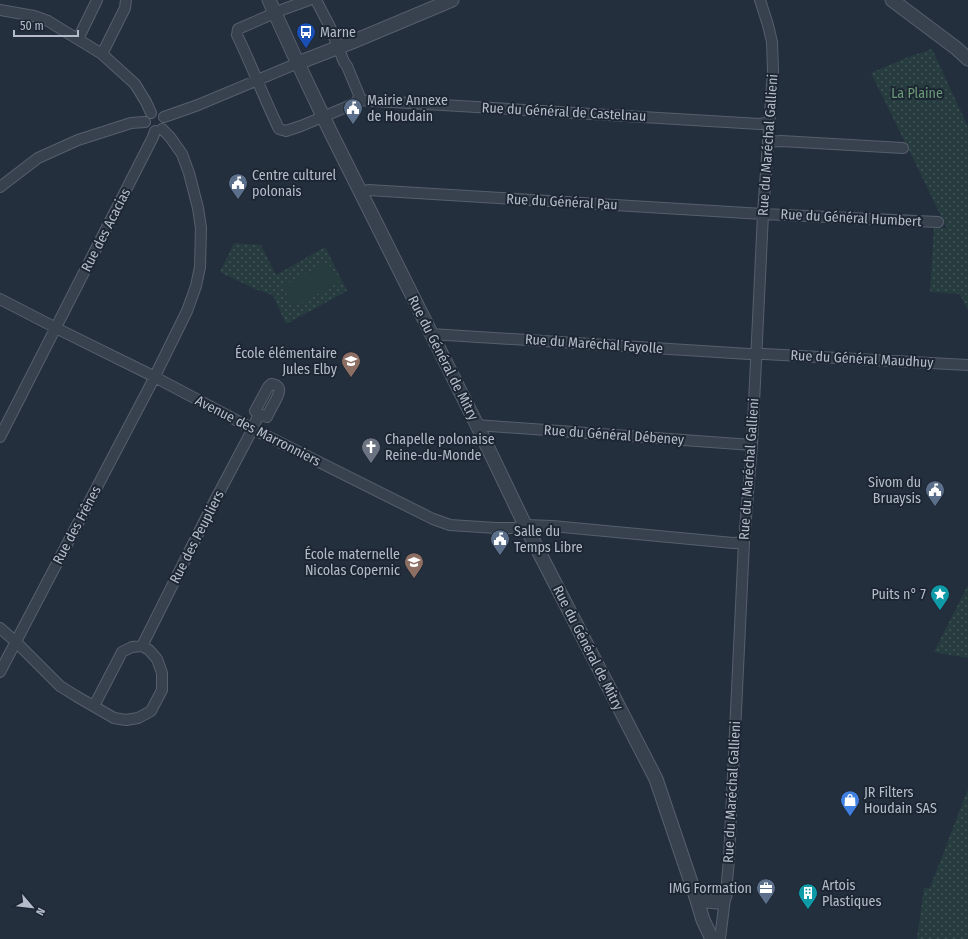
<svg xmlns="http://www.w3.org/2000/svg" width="968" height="939" viewBox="0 0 968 939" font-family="'Fira Sans Condensed',sans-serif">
	<defs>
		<pattern id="park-dots" width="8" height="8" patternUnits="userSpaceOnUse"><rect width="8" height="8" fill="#263c3f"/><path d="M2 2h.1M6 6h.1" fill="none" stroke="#435659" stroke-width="1.8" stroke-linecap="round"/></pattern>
	</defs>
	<rect width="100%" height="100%" fill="#242f3e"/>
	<!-- park -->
	<path fill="url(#park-dots)" d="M932,49L968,127V311L960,294L930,292L934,228H947L907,146L871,73L906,58Z
		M234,243L261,245L276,275L325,247L347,291L286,324L273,295L255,289L220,272Z
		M968,585V658L934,652Z
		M968,789V939H917L924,888H930Z"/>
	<!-- pitch -->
	<path fill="#263c3f" d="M328,262L339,283L293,307L282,286Z"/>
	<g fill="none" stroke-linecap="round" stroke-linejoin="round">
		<defs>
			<path id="minor" d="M309,0L284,9L238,29L237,35C252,66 264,98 279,129L286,131L301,126L344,108L355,103L358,100
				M316,0L330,27L344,62L347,66L359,95L358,100
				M0,10L34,16L48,21L102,54L135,84L146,102L151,113
				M78,39L97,0
				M102,54L125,8L126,0
				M358,100L760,124L770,122
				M164,117L198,105L298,63
				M769,142L781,141L903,148
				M0,187L38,158L78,140L131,123L145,122
				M361,193L368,190L763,214L938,222
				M0,299L62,331L149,374L253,429L433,519L450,525L496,528H514L525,525L552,526L733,543L744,542
				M431,334L749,354H764L968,365
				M477,425L752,445
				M0,437L153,137L155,131
				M0,628L16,642L60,686L76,696L114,718L126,720L138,718L151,711L162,690V673L157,659L149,650L142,646L132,647L122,652L94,706
				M142,646L211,508L250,434L259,414L267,417C269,411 278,398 279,392C280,387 276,384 271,384L268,387L255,411L259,414
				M0,672L151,384L187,311L196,286L200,267L201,228L198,208L189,173L182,154L170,137L162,129
				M720,939L727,882L729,859L744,542L752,445L763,214L773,71L772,42L768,25L760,0"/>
			<path id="tertiary" d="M269,0L294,55L330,131L477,425L525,525L656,779L697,900L703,920L712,939
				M892,0L956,48L968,59
				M298,63L352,42L452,0
				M697,900L717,902L725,896"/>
		</defs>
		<!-- minor casing -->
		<use href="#minor" stroke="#565f6c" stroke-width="12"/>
		<!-- tertiary casing -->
		<use href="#tertiary" stroke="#565f6c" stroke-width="15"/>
		<!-- minor -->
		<use href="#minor" stroke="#38414e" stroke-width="10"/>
		<!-- tertiary -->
		<use href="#tertiary" stroke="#38414e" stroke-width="13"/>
	</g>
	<!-- icons -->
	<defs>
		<symbol id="bus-pin" viewBox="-11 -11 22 30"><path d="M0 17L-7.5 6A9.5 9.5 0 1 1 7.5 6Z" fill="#1a4fb4" stroke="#1d2633"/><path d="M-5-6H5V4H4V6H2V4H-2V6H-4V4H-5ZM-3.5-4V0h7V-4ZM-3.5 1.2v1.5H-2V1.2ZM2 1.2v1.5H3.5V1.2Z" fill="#fff"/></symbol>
		<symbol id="civic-pin" viewBox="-11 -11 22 30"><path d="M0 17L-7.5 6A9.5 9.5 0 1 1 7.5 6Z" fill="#5c6f8a" stroke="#1d2633"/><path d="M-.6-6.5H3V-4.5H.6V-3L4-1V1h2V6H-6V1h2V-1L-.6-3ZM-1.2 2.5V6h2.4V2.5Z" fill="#fff"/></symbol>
		<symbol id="school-pin" viewBox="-11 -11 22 30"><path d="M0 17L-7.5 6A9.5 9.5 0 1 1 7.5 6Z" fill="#8d6e63" stroke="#1d2633"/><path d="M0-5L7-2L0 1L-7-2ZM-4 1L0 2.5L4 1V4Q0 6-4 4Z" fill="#fff"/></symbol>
		<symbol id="church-pin" viewBox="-11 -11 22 30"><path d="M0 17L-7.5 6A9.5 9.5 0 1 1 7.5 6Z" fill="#6b7280" stroke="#1d2633"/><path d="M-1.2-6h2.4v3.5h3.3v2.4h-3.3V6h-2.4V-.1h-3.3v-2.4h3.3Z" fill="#fff"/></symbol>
		<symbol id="sight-pin" viewBox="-11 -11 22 30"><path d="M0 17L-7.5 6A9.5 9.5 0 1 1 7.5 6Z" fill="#0f9aa8" stroke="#1d2633"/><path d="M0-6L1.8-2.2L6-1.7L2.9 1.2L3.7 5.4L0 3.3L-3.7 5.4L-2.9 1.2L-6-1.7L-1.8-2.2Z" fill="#fff"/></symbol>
		<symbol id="shop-pin" viewBox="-11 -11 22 30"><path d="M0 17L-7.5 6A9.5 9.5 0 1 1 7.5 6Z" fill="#3f7fe0" stroke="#1d2633"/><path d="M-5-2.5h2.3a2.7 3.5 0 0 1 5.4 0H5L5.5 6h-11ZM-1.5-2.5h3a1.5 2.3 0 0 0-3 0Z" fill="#fff"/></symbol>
		<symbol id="office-pin" viewBox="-11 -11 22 30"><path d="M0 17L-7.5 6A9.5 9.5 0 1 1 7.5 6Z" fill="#5c6f8a" stroke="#1d2633"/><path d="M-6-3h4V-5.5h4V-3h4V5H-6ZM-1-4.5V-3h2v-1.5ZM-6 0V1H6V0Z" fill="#fff"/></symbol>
		<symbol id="building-pin" viewBox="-11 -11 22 30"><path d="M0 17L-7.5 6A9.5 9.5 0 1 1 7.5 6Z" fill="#0f9aa8" stroke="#1d2633"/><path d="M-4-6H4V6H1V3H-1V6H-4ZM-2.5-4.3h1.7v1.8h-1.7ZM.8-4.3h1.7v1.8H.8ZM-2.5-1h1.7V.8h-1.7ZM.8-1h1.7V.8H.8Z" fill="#fff"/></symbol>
	</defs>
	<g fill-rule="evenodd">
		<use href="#bus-pin" x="295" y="21" width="22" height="30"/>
		<use href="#civic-pin" x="342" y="97" width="22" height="30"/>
		<use href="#civic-pin" x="227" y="172" width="22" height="30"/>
		<use href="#school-pin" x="340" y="350" width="22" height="30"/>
		<use href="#church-pin" x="360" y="436" width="22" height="30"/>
		<use href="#civic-pin" x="924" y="479" width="22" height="30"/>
		<use href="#civic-pin" x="489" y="528" width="22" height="30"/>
		<use href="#school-pin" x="403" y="551" width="22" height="30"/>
		<use href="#sight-pin" x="929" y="583" width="22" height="30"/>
		<use href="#shop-pin" x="839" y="789" width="22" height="30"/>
		<use href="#office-pin" x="755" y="877" width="22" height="30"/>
		<use href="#building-pin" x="797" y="882" width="22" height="30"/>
	</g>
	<g text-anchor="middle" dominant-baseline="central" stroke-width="4" stroke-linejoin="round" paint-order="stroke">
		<!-- poi labels -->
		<g font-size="14" fill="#b4bcc9" stroke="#1d2633" text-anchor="start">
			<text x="320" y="32">Marne</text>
			<text x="367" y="100">Mairie Annexe<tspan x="367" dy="16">de Houdain</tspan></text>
			<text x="252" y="175">Centre culturel<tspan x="252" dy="16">polonais</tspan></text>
			<text x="337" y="353" text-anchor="end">École élémentaire<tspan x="337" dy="16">Jules Elby</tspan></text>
			<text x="385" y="439">Chapelle polonaise<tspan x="385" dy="16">Reine-du-Monde</tspan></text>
			<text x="921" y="482" text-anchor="end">Sivom du<tspan x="921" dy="16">Bruaysis</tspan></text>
			<text x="514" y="531">Salle du<tspan x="514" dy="16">Temps Libre</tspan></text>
			<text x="400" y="554" text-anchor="end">École maternelle<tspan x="400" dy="16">Nicolas Copernic</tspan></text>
			<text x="926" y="594" text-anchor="end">Puits n° 7</text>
			<text x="864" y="792">JR Filters<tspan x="864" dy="16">Houdain SAS</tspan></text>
			<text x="822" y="885">Artois<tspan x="822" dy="16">Plastiques</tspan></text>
			<text x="752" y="888" text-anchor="end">IMG Formation</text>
		</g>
		<!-- park labels -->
		<g font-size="14" fill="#6b9a76" stroke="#1d2633">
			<text x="917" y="93">La Plaine</text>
		</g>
		<!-- street labels -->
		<g font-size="14" fill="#b4bcc9" stroke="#1d2633">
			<text transform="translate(564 112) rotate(3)">Rue du Général de Castelnau</text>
			<text transform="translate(768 145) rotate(-86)">Rue du Maréchal Gallieni</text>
			<text transform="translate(562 202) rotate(3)">Rue du Général Pau</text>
			<text transform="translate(851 218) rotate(3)">Rue du Général Humbert</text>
			<text transform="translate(106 230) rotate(-63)">Rue des Acacias</text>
			<text transform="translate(594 344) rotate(4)">Rue du Maréchal Fayolle</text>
			<text transform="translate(443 358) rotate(63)">Rue du Général de Mitry</text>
			<text transform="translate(862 359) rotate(3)">Rue du Général Maudhuy</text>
			<text transform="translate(258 431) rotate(27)">Avenue des Marronniers</text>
			<text transform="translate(614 435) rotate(4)">Rue du Général Débeney</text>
			<text transform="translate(749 469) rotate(-86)">Rue du Maréchal Gallieni</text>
			<text transform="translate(77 525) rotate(-62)">Rue des Frênes</text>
			<text transform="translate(197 537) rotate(-63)">Rue des Peupliers</text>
			<text transform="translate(588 648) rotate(63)">Rue du Général de Mitry</text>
			<text transform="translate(732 792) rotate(-87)">Rue du Maréchal Gallieni</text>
		</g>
	</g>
	<!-- north arrow -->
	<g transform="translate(32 907) rotate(118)" stroke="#1d2633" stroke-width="3" paint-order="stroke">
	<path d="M0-3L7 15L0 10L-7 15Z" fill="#b4bcc9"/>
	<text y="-6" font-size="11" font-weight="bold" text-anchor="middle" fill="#b4bcc9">N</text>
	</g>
	<!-- scale -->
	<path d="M14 30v6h64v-6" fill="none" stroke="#b4bcc9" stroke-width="2"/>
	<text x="20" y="30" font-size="12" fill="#b4bcc9" stroke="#1d2633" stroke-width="3" paint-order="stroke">50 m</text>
</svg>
